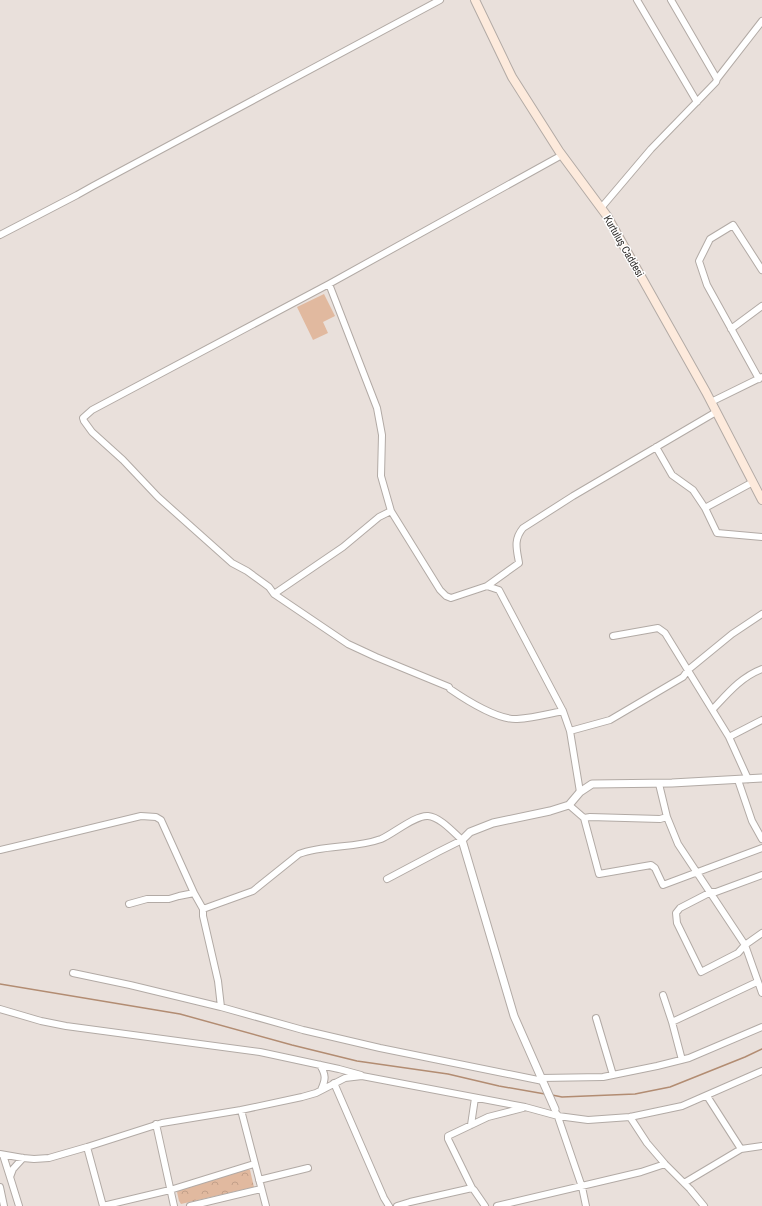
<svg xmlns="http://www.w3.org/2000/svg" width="762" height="1206" viewBox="0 0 762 1206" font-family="'Archivo Narrow',sans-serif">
	<defs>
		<pattern id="forest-crowns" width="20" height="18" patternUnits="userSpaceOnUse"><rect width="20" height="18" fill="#e1b99f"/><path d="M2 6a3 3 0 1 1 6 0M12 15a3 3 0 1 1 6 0" fill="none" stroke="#c29f89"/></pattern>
	</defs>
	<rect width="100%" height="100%" fill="#e9e0db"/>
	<!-- forest -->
	<path fill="url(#forest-crowns)" d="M247,1169L250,1170L254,1187L181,1204L179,1201L177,1192L179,1190Z"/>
	<!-- pitch -->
	<path fill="#e1b99f" d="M324,294L335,316L323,322L328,333L313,340L297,307Z"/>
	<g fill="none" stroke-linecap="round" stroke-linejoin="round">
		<!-- stream -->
		<path stroke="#b28c72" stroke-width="1.5" d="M0,984L180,1014L292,1045L357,1061L448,1074L499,1086L545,1094
			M552,1095L562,1097L635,1094L670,1087L745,1057L762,1049"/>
		<defs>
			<path id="minor" d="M637,0L697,102
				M671,0L717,79
				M562,155L329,284L92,410L83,418L84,421L92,432L123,460L158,497L232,563L247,571L269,587L274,594L348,644L376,657L449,687L450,689C466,700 498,720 517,719C533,718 548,714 563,711
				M601,208L651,149L716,82L717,79L762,21
				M0,235L77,195L93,186L440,0
				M329,284L377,408L382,435L381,476L391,511L440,590L446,596L451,598L487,586L519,563C517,550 513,540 523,528L573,496L716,412
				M731,329L762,306
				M759,379L707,285L699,261L710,239L733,225L762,270
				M711,402L762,377
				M656,447L672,475L693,490L705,508L717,533L762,537
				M705,508L753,482
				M487,586L499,590L563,711L570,731L580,792
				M274,594L343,547L379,517L391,511
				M613,636L658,628L665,633L729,737L748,779
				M713,709C728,693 741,677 762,669
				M570,731L610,720L683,677L688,670L732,634L762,614
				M729,737L762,720
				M738,780L752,821L762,839
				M659,784L667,817L678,844L745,945L762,993
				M569,805L584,818L599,874L651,865L655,868L663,885L762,848
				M584,818L590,817L660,819L667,817
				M0,850L141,816L156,817L161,820L194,893L203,909V916L218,981L221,1007
				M762,875L716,892H711L680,908L676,913L677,923L701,972L738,953L745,945L762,933
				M129,904L147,899H169L179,896L194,893
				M203,909L253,891L299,854C325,844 354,849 381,839C393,834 415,815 428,816C440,817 453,832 462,840L438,852L387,879
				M73,973L130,985L221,1007L303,1030L380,1048L543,1081
				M663,995L672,1022L682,1060
				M0,1009L41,1021L66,1026L260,1052L339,1069L361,1075
				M596,1018L613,1075
				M672,1022L757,982
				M320,1065C326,1075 326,1079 321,1090
				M541,1078L603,1077L657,1066L689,1058L762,1027
				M334,1083L384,1198L389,1206
				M707,1096L741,1149
				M241,1110L266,1206
				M557,1114L582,1187L586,1206
				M630,1117L647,1143L665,1164L690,1189L704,1206
				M156,1124L174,1206
				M471,1125L475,1098
				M87,1147L103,1206
				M0,1154L23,1158L34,1159L49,1158L87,1147L162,1123L241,1110L302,1097L316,1093L345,1078L362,1076L525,1107L558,1116L588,1120L630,1117L682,1106L762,1071
				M3,1155L10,1177
				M259,1180L308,1168
				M684,1183L741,1149L762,1146
				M0,1187L4,1206
				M472,1188L474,1190L485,1206
				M19,1206L10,1177L13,1169L23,1158
				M103,1206L170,1190L254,1164
				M190,1206L261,1189
				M397,1206L410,1202L472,1188L448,1139V1136L488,1117L523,1108
				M497,1206L641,1172L665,1164"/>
			<path id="tertiary" d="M555,1109L514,1016L462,840L470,832L493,823L550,811L569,805L580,792L592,784L672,783L762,778"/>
			<path id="secondary" d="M475,0L512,77L559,151L607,216L706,392L762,500"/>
		</defs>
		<!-- minor casing -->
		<use href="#minor" stroke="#b2aaa5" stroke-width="8"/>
		<!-- tertiary casing -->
		<use href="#tertiary" stroke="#b2aaa5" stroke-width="9"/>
		<!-- secondary casing -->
		<use href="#secondary" stroke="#b2aaa5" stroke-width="10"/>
		<!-- minor -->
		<use href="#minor" stroke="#fff" stroke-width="6"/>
		<!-- tertiary -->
		<use href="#tertiary" stroke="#fff" stroke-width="7"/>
		<!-- secondary -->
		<use href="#secondary" stroke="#fdeadc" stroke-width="8"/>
	</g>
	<g text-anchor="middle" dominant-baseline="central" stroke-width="3" stroke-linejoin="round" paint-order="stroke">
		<!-- street labels -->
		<g font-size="11" fill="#322f2d" stroke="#fff">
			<text transform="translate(624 246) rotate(60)">Kurtuluş Caddesi</text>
		</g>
	</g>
</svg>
